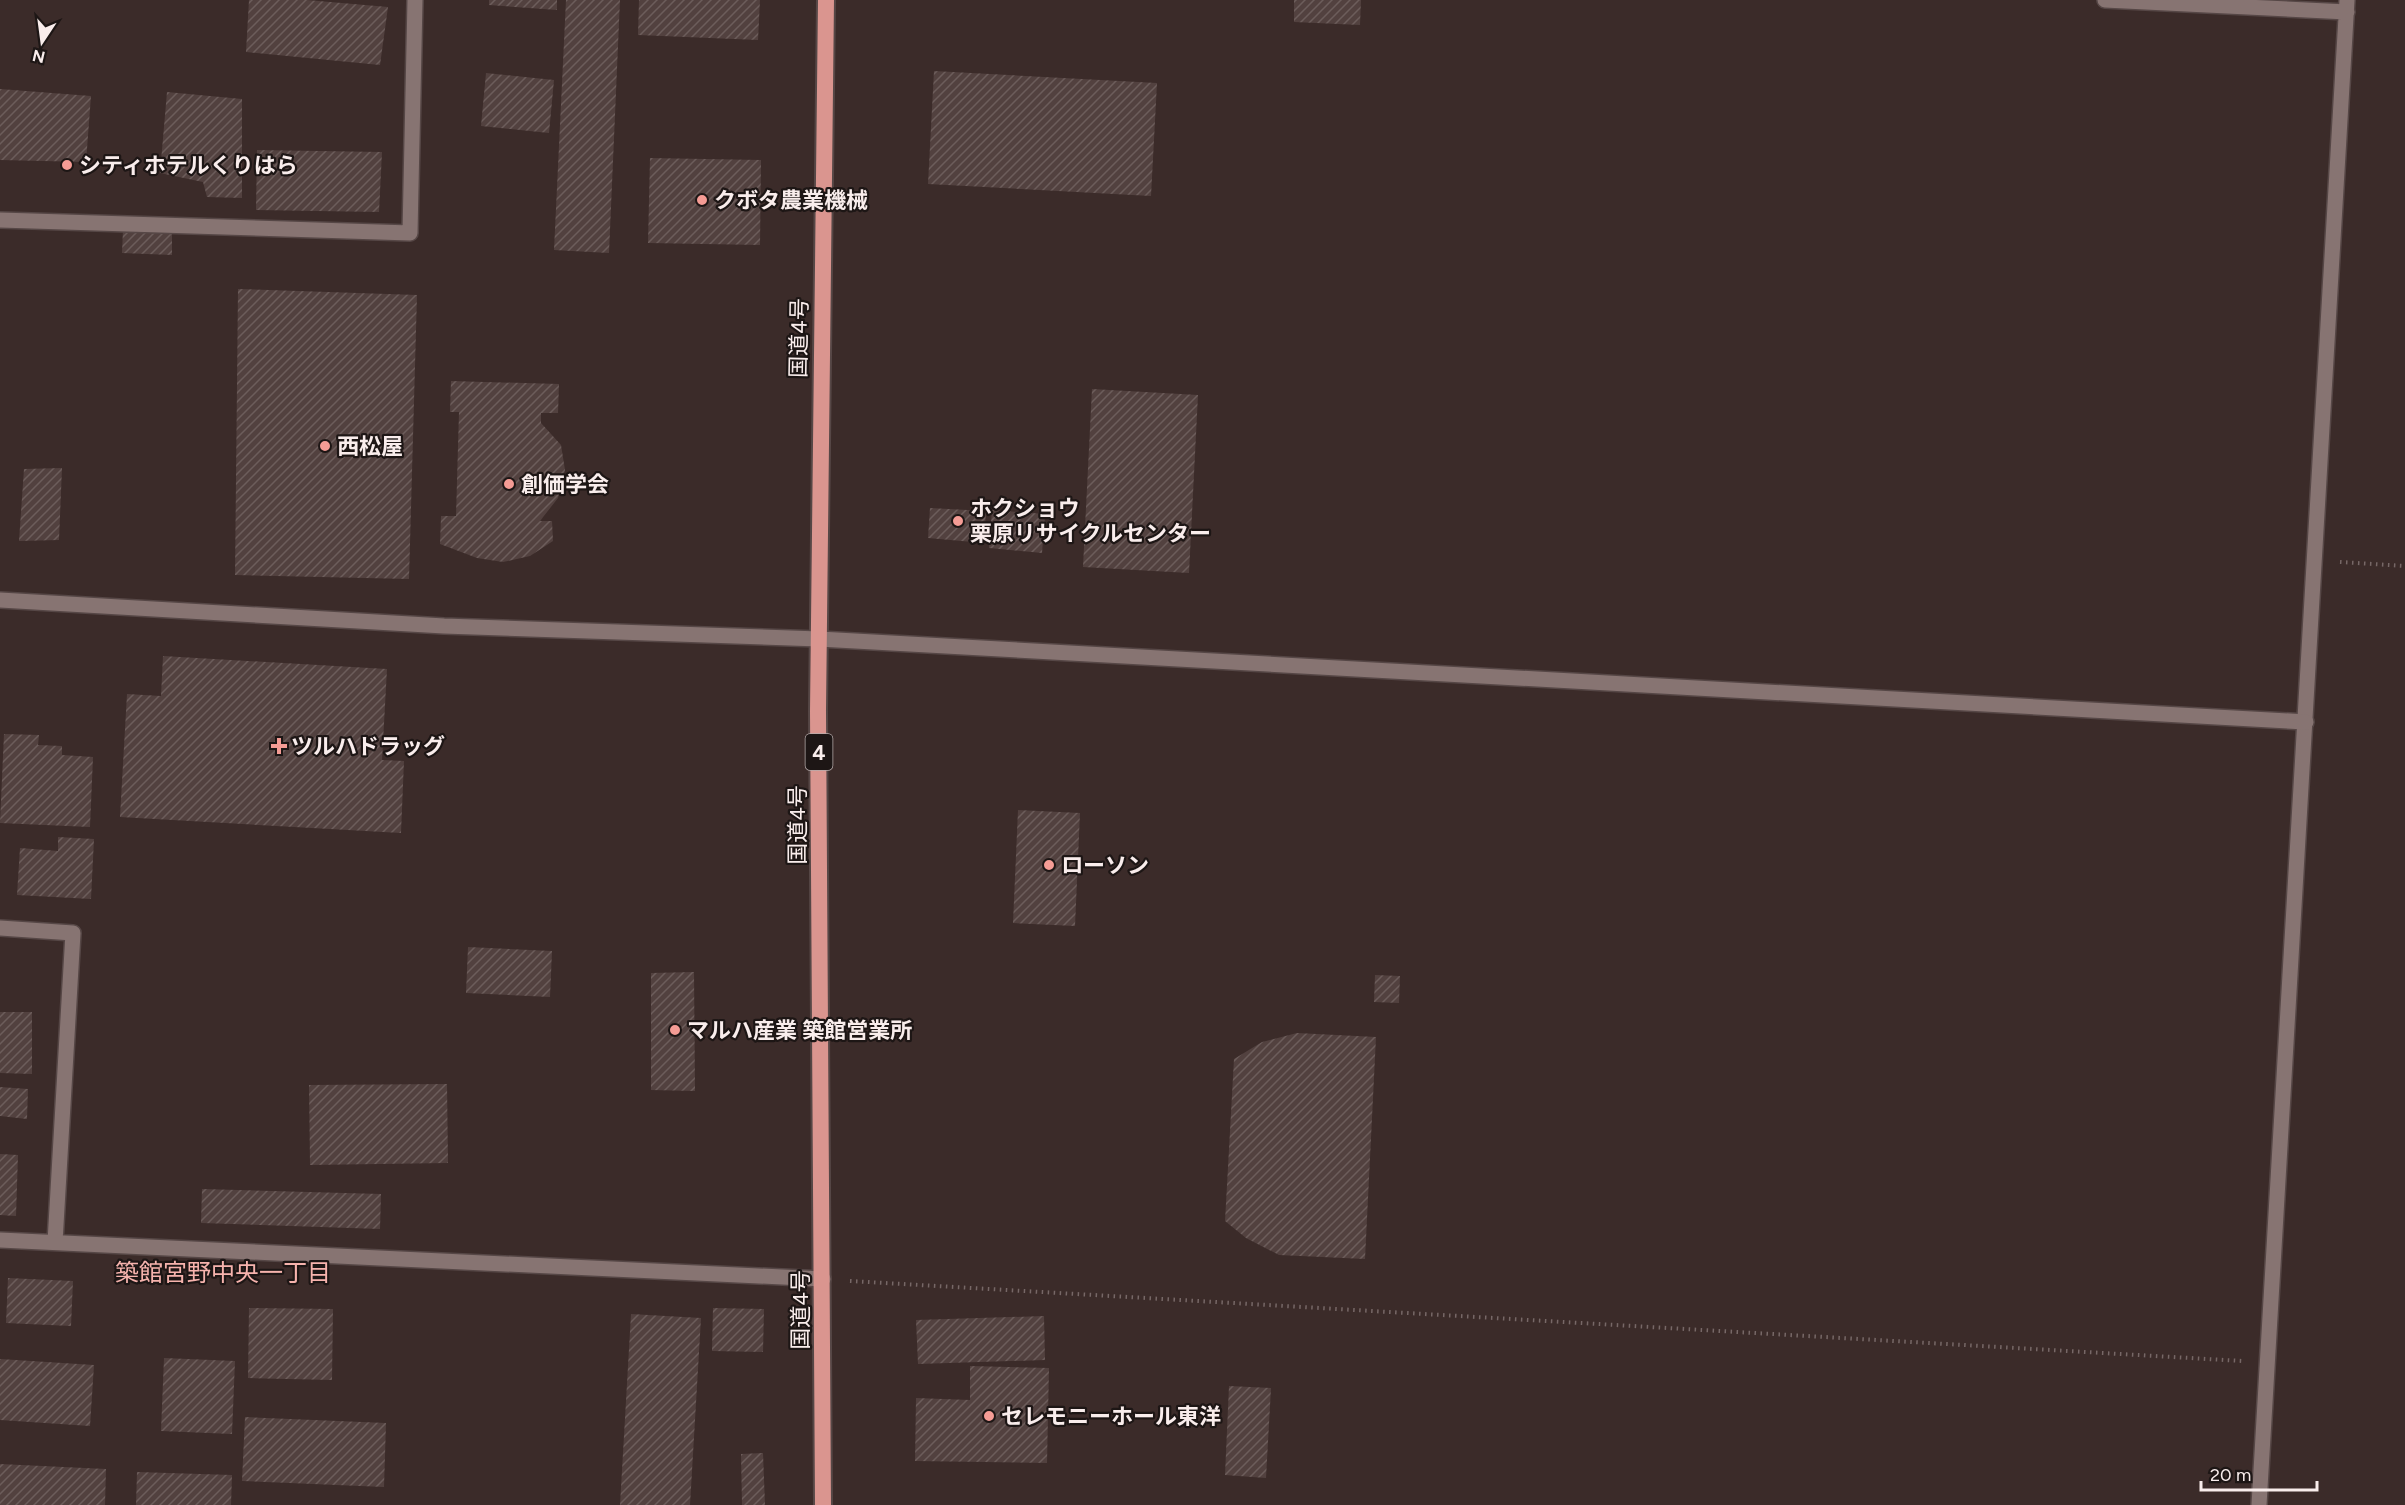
<svg xmlns="http://www.w3.org/2000/svg" width="2405" height="1505" viewBox="0 0 2405 1505" font-family="Figtree,'Noto Sans JP',sans-serif">
	<defs>
		<pattern id="building-hatch" width="6" height="6" patternUnits="userSpaceOnUse" patternTransform="scale(1.5)"><rect width="6" height="6" fill="#52413f"/><path d="M-1 1l2-2M0 6l6-6M5 7l2-2" fill="none" stroke="#6c5d5b"/></pattern>
	</defs>
	<rect width="100%" height="100%" fill="#3b2b29"/>
	<!-- building -->
	<path fill="url(#building-hatch)" d="M249,0H307L388,7L380,65L246,52Z
		M489,0H557V10L489,5Z
		M566,0H620L609,253L554,250Z
		M639,0H760L758,40L638,35Z
		M1294,0H1361L1360,25L1294,22Z
		M934,71L1157,83L1151,196L928,184Z
		M486,73L554,80L549,133L481,126Z
		M0,89L91,96L86,162L0,160Z
		M167,92L242,99V198L207,197L203,182L160,173Z
		M257,150L382,152L379,212L256,210Z
		M650,158L761,160L760,245L648,243Z
		M123,229L172,232V255L122,253Z
		M238,289L417,295L409,579L235,575Z
		M451,381L559,384L558,413H541V423L561,445L565,470L558,498L540,521H552L553,541L530,556L503,562L477,558L440,544L441,516H456L459,412H450Z
		M1092,389L1198,395L1189,573L1083,567Z
		M62,468L59,540L19,541L24,469Z
		M930,508L986,511L984,543L928,538Z
		M992,510L1045,514L1042,553L989,548Z
		M163,656L387,669L382,760L404,761L401,833L120,817L127,694L161,696Z
		M4,734L39,735L38,745L62,746V755L93,757L90,827L0,823Z
		M1018,810L1080,813L1075,926L1013,923Z
		M58,837L94,839L91,899L17,895L20,848L58,851Z
		M468,947L552,951L550,997L466,993Z
		M694,972L695,1091L651,1090V973Z
		M1375,975L1400,976L1399,1003L1374,1002Z
		M0,1012H32V1074L0,1073Z
		M1297,1033L1376,1037L1365,1259L1279,1255L1246,1238L1225,1221L1234,1059L1262,1042Z
		M447,1084L448,1163L310,1165L309,1085Z
		M0,1087L28,1089L27,1119L0,1116Z
		M0,1154L18,1155L16,1216L0,1215Z
		M202,1189L381,1194L380,1229L201,1223Z
		M8,1278L73,1281L71,1326L6,1323Z
		M249,1308L333,1309L332,1380L248,1378Z
		M713,1308L764,1309L763,1352L712,1351Z
		M631,1314L701,1318L690,1505H620Z
		M1044,1316L1045,1360L918,1364L916,1320Z
		M164,1358L235,1361L232,1434L161,1431Z
		M0,1359L94,1365L90,1426L0,1420Z
		M970,1366L1049,1368L1047,1463L915,1461L916,1398L970,1400Z
		M1229,1386L1271,1388L1266,1478L1225,1475Z
		M245,1417L386,1423L384,1487L242,1481Z
		M763,1453L765,1505H742L741,1454Z
		M0,1464L106,1469L105,1505H0Z
		M137,1472L232,1475L231,1505H136Z"/>
	<g fill="none" stroke-linecap="round" stroke-linejoin="round">
		<defs>
			<path id="minor" d="M2105,0L2347,12
				M0,220L410,233L415,0
				M0,928L73,933L55,1242
				M0,1240L823,1279
				M2259,1505L2347,0"/>
			<path id="tertiary" d="M0,600L444,626L819,639L2306,722"/>
			<path id="trunk" d="M823,1505L818,711L826,0"/>
		</defs>
		<!-- minor casing -->
		<use href="#minor" stroke="#564746" stroke-width="18"/>
		<!-- tertiary casing -->
		<use href="#tertiary" stroke="#564746" stroke-width="18"/>
		<!-- trunk casing -->
		<use href="#trunk" stroke="#564746" stroke-width="20"/>
		<!-- path -->
		<path stroke="#776867" stroke-width="4" stroke-dasharray="1.5 4.5" stroke-linecap="butt" d="M2340,562L2405,566
			M850,1281L2242,1361"/>
		<!-- minor -->
		<use href="#minor" stroke="#877472" stroke-width="15"/>
		<!-- tertiary -->
		<use href="#tertiary" stroke="#877472" stroke-width="15"/>
		<!-- trunk -->
		<use href="#trunk" stroke="#da958f" stroke-width="16"/>
	</g>
	<!-- markers -->
	<g fill="#f59c95" stroke="#1d1615" stroke-width="2">
		<circle cx="67" cy="165" r="6"/>
		<circle cx="702" cy="200" r="6"/>
		<circle cx="325" cy="446" r="6"/>
		<circle cx="509" cy="484" r="6"/>
		<circle cx="958" cy="521" r="6"/>
		<path d="M276 737h6v6h6v6h-6v6h-6v-6h-6v-6h6z"/>
		<circle cx="1049" cy="865" r="6"/>
		<circle cx="675" cy="1030" r="6"/>
		<circle cx="989" cy="1416" r="6"/>
	</g>
	<g text-anchor="middle" dominant-baseline="central" stroke-width="4.5" stroke-linejoin="round" paint-order="stroke">
		<!-- shield labels -->
		<rect fill="#1d1615" stroke="#b7acac" stroke-width="1.5" x="805.5" y="734" width="27" height="36" rx="4.5"/>
		<g font-size="21" font-weight="bold" fill="#f9edec">
			<text x="819" y="752">4</text>
		</g>
		<!-- poi labels -->
		<g font-size="22" font-weight="bold" fill="#f9edec" stroke="#1d1615" text-anchor="start">
			<text x="79" y="165">シティホテルくりはら</text>
			<text x="714" y="200">クボタ農業機械</text>
			<text x="337" y="446">西松屋</text>
			<text x="521" y="484">創価学会</text>
			<text x="970" y="508">ホクショウ<tspan x="970" dy="25">栗原リサイクルセンター</tspan></text>
			<text x="291" y="746">ツルハドラッグ</text>
			<text x="1061" y="865">ローソン</text>
			<text x="687" y="1030">マルハ産業 築館営業所</text>
			<text x="1001" y="1416">セレモニーホール東洋</text>
		</g>
		<!-- street labels -->
		<g font-size="22" fill="#f9edec" stroke="#1d1615">
			<text transform="translate(799 338) rotate(-89)">国道4号</text>
			<text transform="translate(797 825) rotate(-90)">国道4号</text>
			<text transform="translate(800 1310) rotate(-90)">国道4号</text>
		</g>
		<!-- neighbourhood labels -->
		<g font-size="24" fill="#f6b3ad" stroke="#1d1615">
			<text x="223" y="1272">築館宮野中央一丁目</text>
		</g>
	</g>
	<!-- north arrow -->
	<g transform="translate(42 42) rotate(193)" stroke="#1d1615" stroke-width="4.5" paint-order="stroke">
	<path d="M0-4.5L10 22L0 15L-10 22Z" fill="#f9edec"/>
	<text y="-9" font-size="16" font-weight="bold" text-anchor="middle" fill="#f9edec">N</text>
	</g>
	<!-- scale -->
	<path d="M2201 1481v9h116v-9" fill="none" stroke="#f9edec" stroke-width="3"/>
	<text x="2210" y="1481" font-size="18" fill="#f9edec" stroke="#1d1615" stroke-width="4.5" paint-order="stroke">20 m</text>
</svg>
